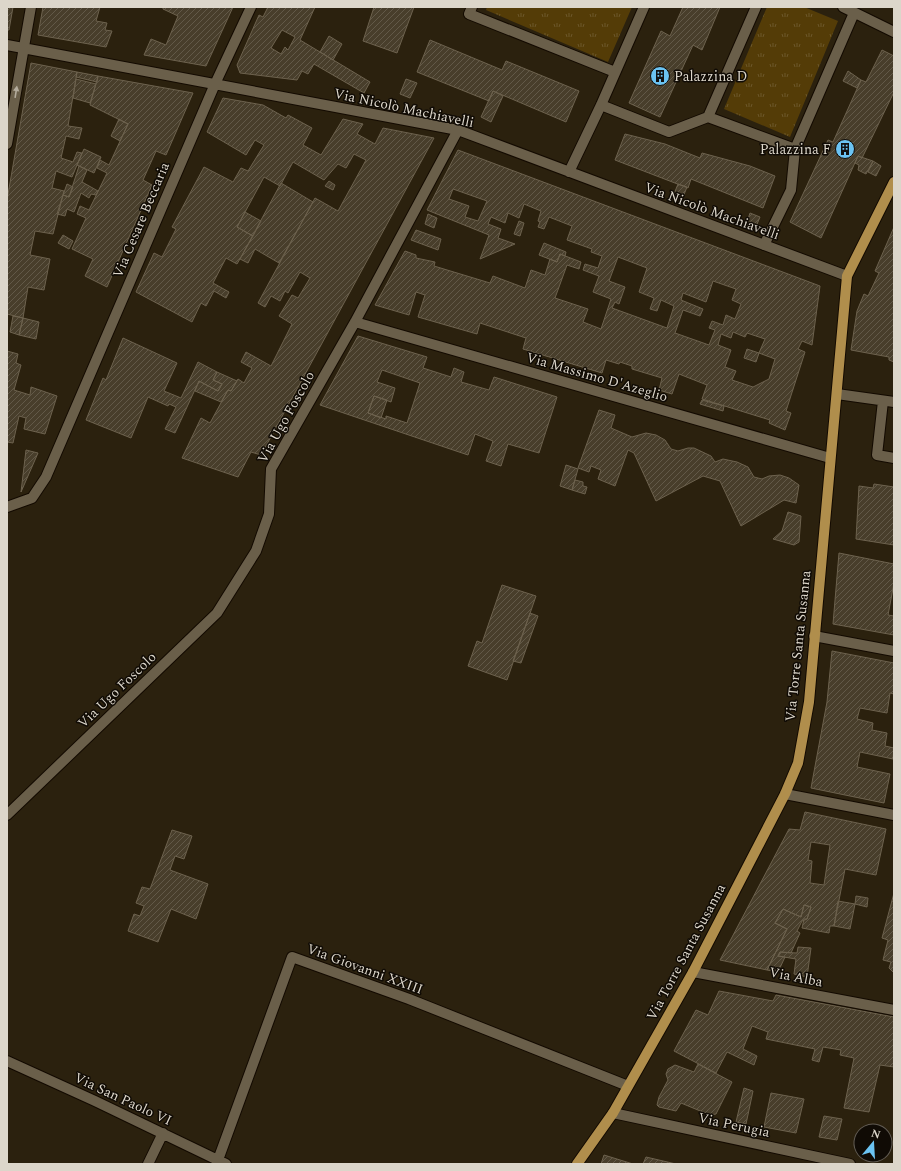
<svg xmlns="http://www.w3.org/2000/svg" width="901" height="1171" viewBox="0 0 901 1171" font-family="Spectral,serif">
	<defs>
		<pattern id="park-tufts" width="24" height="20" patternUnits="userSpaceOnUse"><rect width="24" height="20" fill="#543c07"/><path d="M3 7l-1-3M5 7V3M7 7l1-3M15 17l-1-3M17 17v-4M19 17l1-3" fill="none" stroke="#6c572a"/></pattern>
		<pattern id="building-hatch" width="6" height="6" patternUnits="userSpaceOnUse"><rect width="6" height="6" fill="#483e2b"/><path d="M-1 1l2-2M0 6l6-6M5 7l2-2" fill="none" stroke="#625948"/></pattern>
	</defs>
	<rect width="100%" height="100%" fill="#2b210e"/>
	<!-- park -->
	<path fill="url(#park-tufts)" d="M487,7H632L608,62L486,10Z
		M767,7H804L838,21L790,137L724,109Z"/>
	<!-- building -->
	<path fill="url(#building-hatch)" stroke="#6d624e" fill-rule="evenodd" d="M7,7H13L9,30H7Z
		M43,7H100L96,21L107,23L105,30L112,31L106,47L38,35Z
		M163,7H233L206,66L144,55L151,39L166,45L178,16L163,9Z
		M268,7H315L300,40L370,82L364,93L314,64L308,74L302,71L297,80L240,73L237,65L259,15L263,17ZM282,30L295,37L288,50L285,47L281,54L271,48Z
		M374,7H414L397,53L363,41Z
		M683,7H720L702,50L693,45L660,117L629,103L661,31L670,36Z
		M329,36L342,44L333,60L320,52Z
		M430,40L502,70L506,61L579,91L566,122L493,91L489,101L417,72Z
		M882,50L894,56V94H893L862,158L858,156L821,238L790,222L828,140L833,142L861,80L866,82Z
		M31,63L77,72L68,126L82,128L79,139L66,136L61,158L73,162L77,152L82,153L72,177L56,171L52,188L64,191L53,234L35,231L30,255L50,259L44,290L28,287L23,318L7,314V200Z
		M848,71L861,80L857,88L843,81Z
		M77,72L98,76L97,82L76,77Z
		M98,76L193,93L166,155L156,151L143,180L152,185L107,287L85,276L93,259L72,249L86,218L77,214L80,206L89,210L107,173L97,168L100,160L109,165L128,124L90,105Z
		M76,79L96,84L90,103L73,98Z
		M406,79L417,83L410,98L400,94Z
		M493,91L503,96L491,122L481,117Z
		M223,98L263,105L286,118L288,115L312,128L303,145L321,155L343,119L363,124L357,134L375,144L383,128L434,138L261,455L251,452L238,477L182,458L201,418L210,423L228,390L231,391L238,379L244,383L252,368L241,362L246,352L271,366L292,324L279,316L292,295L298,298L310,278L300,272L288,293L285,291L280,301L271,296L265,307L258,303L315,198L338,211L366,160L354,154L346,168L338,164L324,180L293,162L280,186L264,177L237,227L253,236L237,264L226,258L213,283L229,292L226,298L214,291L206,306L201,303L192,322L136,292L154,253L162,257L176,229L172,227L204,167L233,182L241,168L248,171L264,145L255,140L246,155L207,132Z
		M119,119L128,124L120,141L111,136Z
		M625,134L665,144L700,158L702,153L750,166L775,176L763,208L691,179L688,188L615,160Z
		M84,149L101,157L94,173L77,165Z
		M458,150L820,286L812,345L802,341L798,349L805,352L786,411L791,413L785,430L769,423L770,420L702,399L707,385L679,374L672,394L659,390L662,378L632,369V366L620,362L619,364L606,360L602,373L523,349L526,338L480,323L477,334L418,317L425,295L416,292L409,315L375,305L405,251L416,255V258L435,262L434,266L490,283L493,276L525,288L531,270L545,275L550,259L557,262L560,254L581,262L579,269L567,265L555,298L588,309L583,322L601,329L611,299L593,292L599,276L583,270L585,264L598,268L602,256L591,252L592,249L567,240L572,226L549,217L544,229L538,227L540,222L538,221L541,211L524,204L519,218L508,213L505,223L491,217L488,224L501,229L498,238L515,244L480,259L489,235L427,210ZM453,189L487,201L478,221L465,217L469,206L449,199ZM618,257L647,268L639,292L654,298L650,309L657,311L661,300L674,306L667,328L612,308L615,302L619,304L625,287L609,281ZM713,281L736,289L732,300L741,304L735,319L726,315L723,325L712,321L709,328L715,330L709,345L675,333L683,310L700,316L703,309L681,300L683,293L706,302ZM733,332L745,337L747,333L765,339L759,353L775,359L769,379L753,387L732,380L736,371L725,367L731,350L718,345L721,334L731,338Z
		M858,156L873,161L866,174L858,170L859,165L855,163Z
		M873,161L881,166L876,176L868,172Z
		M79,166L87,170L82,182L98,191L96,195L91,194L89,198L81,193L74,212L67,209L65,216L57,214L63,195L69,197Z
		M329,181L335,185L333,190L325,186Z
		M281,183L313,202L279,263L255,249L248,263L240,259Z
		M67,184L73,187L69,197L63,195Z
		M678,184L687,187L683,197L674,194Z
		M245,212L261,221L253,236L237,227Z
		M750,213L760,217L755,229L746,225Z
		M428,214L437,218L434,228L425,224Z
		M519,221L524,223L520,236L514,234Z
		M894,227V362L889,360V357L851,350L857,311L864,294L868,296L879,273L875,271Z
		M416,230L441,239L438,250L411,240Z
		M63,235L73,241L69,249L58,243Z
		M544,243L566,252L565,256L560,254L557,262L539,255Z
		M13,316L23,318L19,335L10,332Z
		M23,318L39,322L36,339L19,335Z
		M358,336L427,357L423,368L451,377L454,368L464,372L461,382L489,390L494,377L557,397L539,453L508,444L501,466L486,461L493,441L475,434L468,455L320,405ZM382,370L420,383L407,423L386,416V419L368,413L374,396L391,402L395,388L377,382Z
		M123,338L177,363L164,391L181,398L198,362L217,372L213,380L222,384L218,391L199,381L175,433L165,429L176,407L169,404L168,406L148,397L131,438L86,420L103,378L106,380Z
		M747,349L759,353L756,362L744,358Z
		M7,351L18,354L16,363L21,365L14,390L30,395L31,387L57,396L45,434L24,429L26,418L19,416L13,443L7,442Z
		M217,372L237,381L231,391L228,390L221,402L195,391L199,381L218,391L222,384L213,380Z
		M374,396L387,400L381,418L368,413Z
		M702,400L724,406L723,411L700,404Z
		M599,410L615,415L611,428L632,437L646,433L656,435L665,440L671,449L678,451L688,448H694L711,456L715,462L723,459L737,462L748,467L754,477L762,479L769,476L780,475L789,478L799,485L796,503L784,500L741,526L720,481L703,476L656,501L634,453L628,450L615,486L598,479L601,470L591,466L589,472L578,468Z
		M26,450L38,453L21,492Z
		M566,465L578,469L572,490L560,486Z
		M575,480L583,482V486L587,487L585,494L572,490Z
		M874,484L894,487V545L856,539L859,486L873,488Z
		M788,512L801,516L799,542L794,545L773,539L782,531Z
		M839,553L894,564V583L888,615L894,616V635L833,624Z
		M502,585L536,596L507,680L468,666L477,641L482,643Z
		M530,613L538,616L521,663L513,661Z
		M832,651L894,663V694L890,693L887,713L860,708L857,719L873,723L872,730L887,733L885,746L894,748L893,759L860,752L857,767L890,774L884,803L811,788L827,702Z
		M805,812L886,829L876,875L845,869L834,926H830L829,933L802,928L804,919H807L811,907L804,905L801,917L783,909L775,923L787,929L767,970L720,960L789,829L800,830ZM811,842L830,845L824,885L810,883L812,861L808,860Z
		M172,830L192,836L184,859L175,856L170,870L208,884L196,919L171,909L158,942L128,931L134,914L140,916L144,906L136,903L142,887L150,889Z
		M894,893V973L889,968L891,962L883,960L888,940L882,938Z
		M856,896L868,898L867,907L855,904Z
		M838,901L855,904L850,929L834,926Z
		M804,905L811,907L807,919L802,921L797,931L800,933L791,953L780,952L778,956L785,957L778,972L767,970L787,929L775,923L783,909L801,917Z
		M798,947L811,948L807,977L794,974L796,959L778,956L780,952L797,953Z
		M719,991L773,1001L776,995L894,1017V1067L880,1065L869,1112L844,1108L854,1058L840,1055L841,1050L823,1047L819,1062L812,1060L815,1049L766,1039L768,1032L752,1026L743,1049L757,1056L754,1065L727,1052L716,1073L674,1051L696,1010L708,1015Z
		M698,1064L732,1082L716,1114L710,1115L681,1103L676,1111L659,1107L657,1105L659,1097L668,1080L666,1074L668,1069L675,1065L694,1072Z
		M744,1088L753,1091L746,1124L736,1122Z
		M771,1093L804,1099L796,1133L764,1127Z
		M824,1116L842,1119L837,1140L819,1137Z
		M604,1155L633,1164H601Z
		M646,1157L676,1164H643Z"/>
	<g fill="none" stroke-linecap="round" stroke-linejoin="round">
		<defs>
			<path id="minor" d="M472,7L469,14L615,72
				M843,7L894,32
				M7,45L458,130L847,276
				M601,105L669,132L708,117L795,149
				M708,117L756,7
				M7,144L31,7
				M569,172L601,105L644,7
				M764,245L791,190L795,149L854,13
				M355,322L830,458
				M837,394L894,402
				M883,401L877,455L894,458
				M7,507L32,498L46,477L215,84L251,7
				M814,636L894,651
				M785,794L894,815
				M7,815L217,613L256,551L269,514L271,469L355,322L458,130
				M693,972L894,1010
				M7,1061L95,1101L226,1164
				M613,1113L850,1164
				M218,1160L292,957L409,999L628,1086
				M148,1164L163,1133"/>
			<path id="major" d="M577,1164L613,1113L693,972L785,794L798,763L809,702L847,276L894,182"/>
		</defs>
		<!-- minor casing -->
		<use href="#minor" stroke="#130a00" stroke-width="12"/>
		<!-- major casing -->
		<use href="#major" stroke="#130a00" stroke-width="12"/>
		<!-- minor -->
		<use href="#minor" stroke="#6a5f4a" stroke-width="10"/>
		<!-- major -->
		<use href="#major" stroke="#b08e4c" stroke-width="10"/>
	</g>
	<!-- one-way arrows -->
	<defs><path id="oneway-solid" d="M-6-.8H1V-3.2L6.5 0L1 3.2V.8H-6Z"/></defs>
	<use fill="#b4ac9d" href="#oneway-solid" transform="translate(16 92) rotate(-81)"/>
	<!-- icons -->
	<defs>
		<symbol id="building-disc" viewBox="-11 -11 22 22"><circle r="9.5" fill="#6bc3f2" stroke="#100b05"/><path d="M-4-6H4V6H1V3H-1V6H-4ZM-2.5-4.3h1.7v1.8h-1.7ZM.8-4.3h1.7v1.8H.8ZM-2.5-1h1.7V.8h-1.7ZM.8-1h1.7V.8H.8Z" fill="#111"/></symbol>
	</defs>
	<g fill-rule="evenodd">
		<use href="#building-disc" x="649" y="65" width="22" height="22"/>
		<use href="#building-disc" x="834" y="138" width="22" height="22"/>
	</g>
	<g text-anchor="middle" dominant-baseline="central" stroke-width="3" stroke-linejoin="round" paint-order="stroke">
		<!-- poi labels -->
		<g font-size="14" fill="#dcd6ca" stroke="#100b05" text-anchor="start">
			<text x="674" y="76">Palazzina D</text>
			<text x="831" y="149" text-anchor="end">Palazzina F</text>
		</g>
		<!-- street labels -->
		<g font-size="14" fill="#dcd6ca" stroke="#100b05">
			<text transform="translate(404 108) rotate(12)">Via Nicolò Machiavelli</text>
			<text transform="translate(712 211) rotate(20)">Via Nicolò Machiavelli</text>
			<text transform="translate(141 220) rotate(-67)">Via Cesare Beccaria</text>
			<text transform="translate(597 377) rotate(16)">Via Massimo D'Azeglio</text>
			<text transform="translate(286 417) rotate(-61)">Via Ugo Foscolo</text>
			<text transform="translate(798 646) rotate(-84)">Via Torre Santa Susanna</text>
			<text transform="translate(117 690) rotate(-44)">Via Ugo Foscolo</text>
			<text transform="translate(686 952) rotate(-62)">Via Torre Santa Susanna</text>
			<text transform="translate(365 969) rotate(20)">Via Giovanni XXIII</text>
			<text transform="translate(796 977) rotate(11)">Via Alba</text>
			<text transform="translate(123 1099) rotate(25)">Via San Paolo VI</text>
			<text transform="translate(734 1125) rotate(12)">Via Perugia</text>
		</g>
	</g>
	<!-- border -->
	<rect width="901" height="1171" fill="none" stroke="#dcd6ca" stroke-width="16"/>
	<!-- north arrow -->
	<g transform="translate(873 1143) rotate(18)"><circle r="19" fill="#100b05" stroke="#625c54"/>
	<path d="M0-3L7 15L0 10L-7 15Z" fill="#6bc3f2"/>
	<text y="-6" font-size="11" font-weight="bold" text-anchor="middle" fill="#dcd6ca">N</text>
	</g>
</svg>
